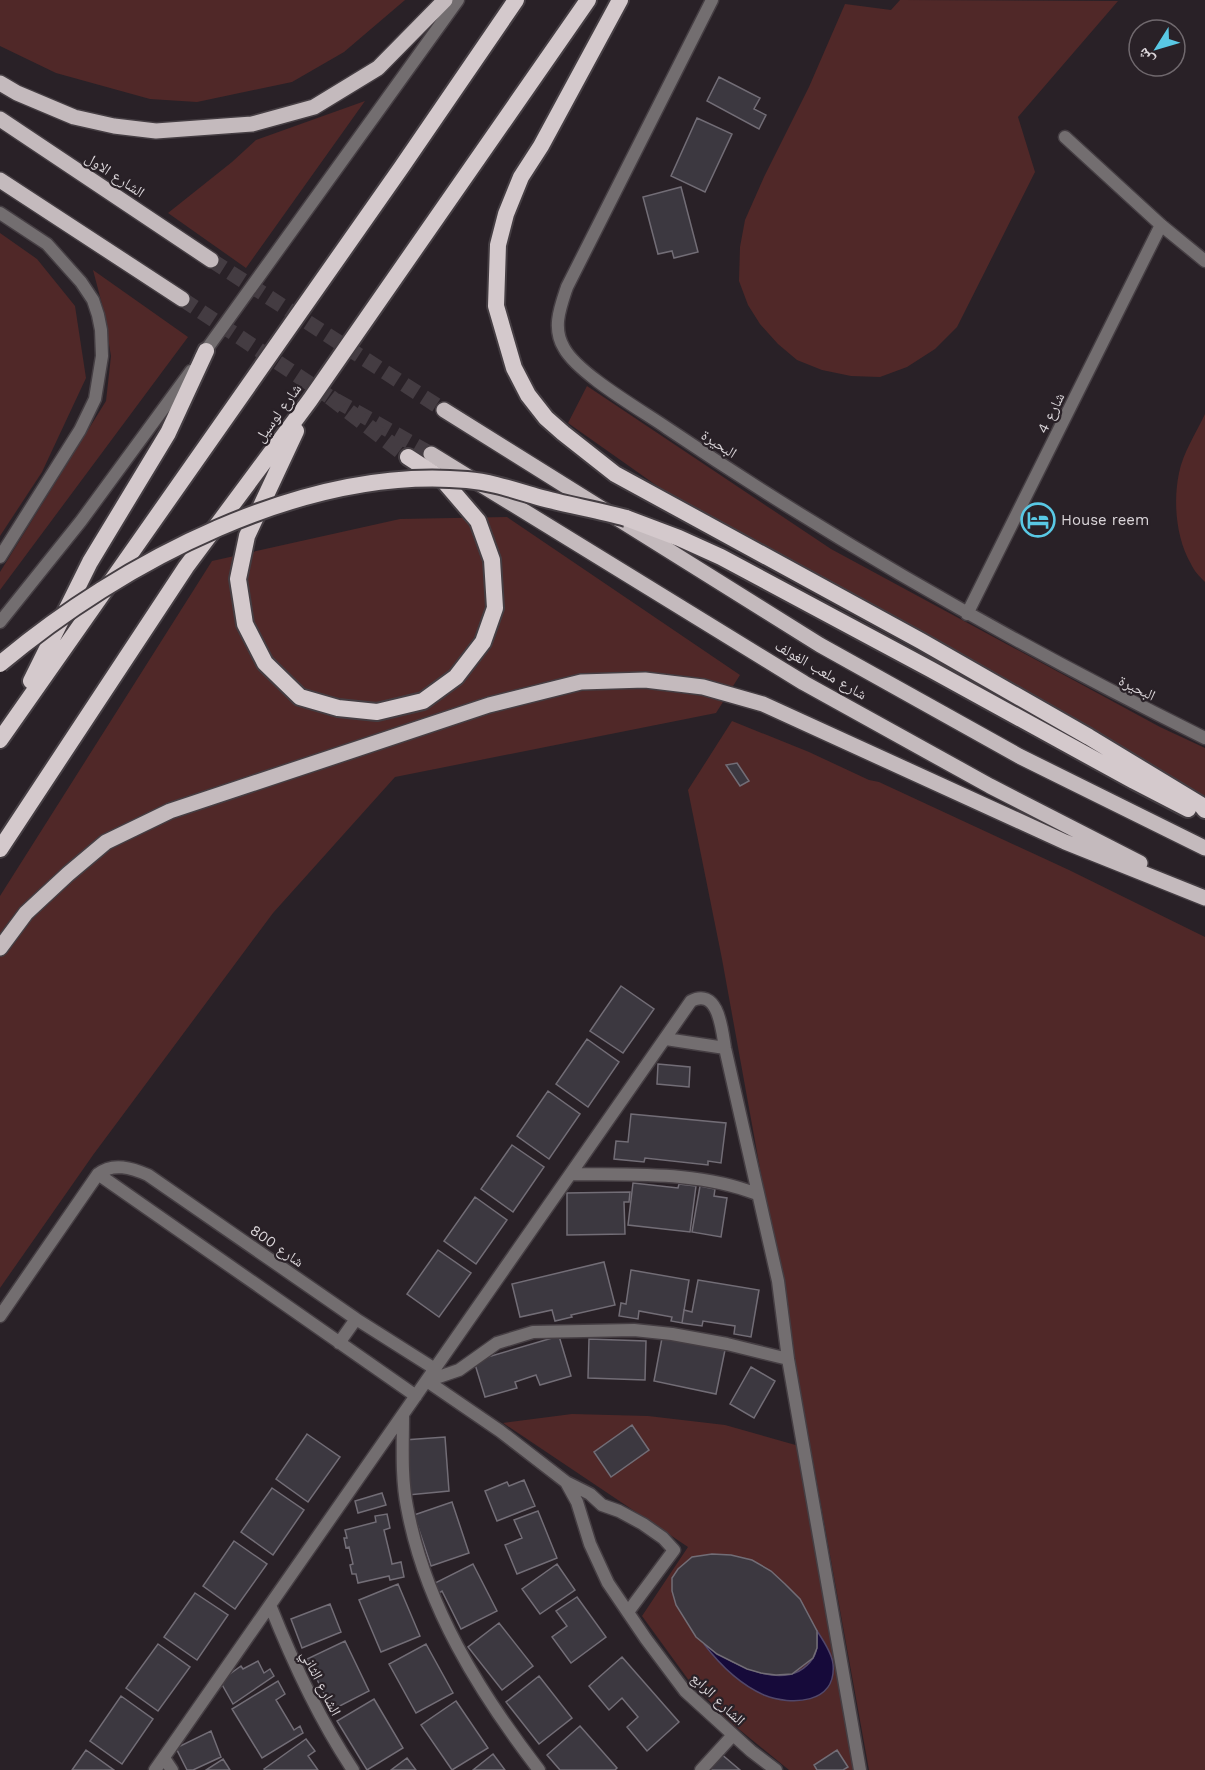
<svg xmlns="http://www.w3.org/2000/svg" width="1205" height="1770" viewBox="0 0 1205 1770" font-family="'Work Sans','Noto Naskh Arabic',sans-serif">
	<rect width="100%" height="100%" fill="#292127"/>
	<!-- green -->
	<path fill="#502828" d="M0,0H405L344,52L292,82L197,102L150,99L56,73L0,46Z
		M900,0L1118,1L1018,117L1035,172L957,327L935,349L907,367L880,377L851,376L822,370L797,360L778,344L760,324L748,305L739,281L740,247L745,220L764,177L809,87L845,4L891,10Z
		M365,101L246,268L168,213L232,162L256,140Z
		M0,233L37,259L75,306L86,378L42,472L0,536Z
		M93,270L188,337L0,590V572L106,401L111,356L103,308Z
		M587,386L831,549L1160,727L1205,748V799L1033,697L809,570L670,495L568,423Z
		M1205,414V582C1200,577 1194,571 1191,564C1176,538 1173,502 1179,473C1183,453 1196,433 1205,414Z
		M507,517L740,675L716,713L395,777L273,913L93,1155L0,1288V896L212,561L400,519Z
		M732,721L809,752L869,780L879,782L1069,870L1205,937V1770H869L722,959L688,790Z
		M572,1414L648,1416L725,1425L799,1446L856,1770H789L735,1726L690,1682L642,1616L688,1547L503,1423Z"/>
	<!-- water -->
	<path fill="#160a3a" stroke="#51476a" stroke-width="1.5" d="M817,1631C823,1640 832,1653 833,1664C837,1704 791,1706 764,1695C739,1684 720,1665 704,1644C730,1663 788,1696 813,1658C818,1651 817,1640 817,1631Z"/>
	<!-- building -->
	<path fill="#3c3840" stroke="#726d76" stroke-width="1.5" d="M719,77L760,98L754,109L766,115L759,129L707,101Z
		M697,118L732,134L705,192L671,176Z
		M681,187L698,252L674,258L672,251L658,254L643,197Z
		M737,763L749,781L740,786L726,765Z
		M621,986L654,1009L623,1053L590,1031Z
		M587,1039L619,1062L588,1107L556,1084Z
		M658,1064L690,1067L689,1087L657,1084Z
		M548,1091L580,1114L549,1159L517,1136Z
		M631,1114L726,1123L721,1163L708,1161V1165L645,1158L644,1162L614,1159L616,1141L628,1142Z
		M512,1145L544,1167L513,1212L481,1189Z
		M633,1183L678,1188L679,1184L696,1186L690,1232L628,1225Z
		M700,1186L715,1189L714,1196L727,1198L721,1237L692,1232Z
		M630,1192L629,1202H624L625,1234L567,1235V1193Z
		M475,1197L507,1220L476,1264L444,1241Z
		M438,1250L471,1273L439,1317L407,1294Z
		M604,1262L615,1305L571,1315L572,1317L555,1321L552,1310L520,1317L512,1284Z
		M631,1270L689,1280L682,1323L671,1321L672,1317L639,1311L638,1319L619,1316L621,1303L626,1304Z
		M698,1280L759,1290L751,1337L734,1334L735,1326L703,1321L702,1326L682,1323L684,1310L692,1312Z
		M559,1336L571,1376L540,1385L536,1375L515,1382L517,1388L485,1397L474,1361Z
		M662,1338L725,1350L716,1394L654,1381Z
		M589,1339L646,1341L645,1380L588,1378Z
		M751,1367L775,1381L754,1418L730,1404Z
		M632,1425L649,1450L611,1477L594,1452Z
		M307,1434L340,1457L308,1502L276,1479Z
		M445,1437L449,1491L408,1495L404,1440Z
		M524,1480L535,1506L497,1521L485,1491L507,1482L509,1486Z
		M272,1488L304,1510L273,1555L241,1532Z
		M382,1493L386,1505L358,1513L355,1501Z
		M452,1502L469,1553L431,1566L414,1515Z
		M538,1511L557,1558L517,1574L505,1545L522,1538L514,1520Z
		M387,1514L390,1528L384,1530L391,1559L392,1564L401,1562L404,1577L390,1580L389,1576L358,1583L356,1574H352L350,1565L353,1564L349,1547L346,1548L344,1538H347L345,1530L376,1522L375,1516Z
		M234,1541L267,1564L235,1609L203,1586Z
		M712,1554L731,1555L752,1560L771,1571L785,1584L800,1599L817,1631V1648L813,1658L792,1674L776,1675L761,1673L747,1669L717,1654L696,1637L676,1605L672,1591V1578L678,1569L692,1557Z
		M473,1564L497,1611L461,1629L442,1591L439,1593L435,1583Z
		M557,1564L575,1590L540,1614L522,1589Z
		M398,1584L420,1636L381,1652L359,1600Z
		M195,1593L228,1615L197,1660L164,1637Z
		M577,1597L606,1637L571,1663L552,1637L567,1626L556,1611Z
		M330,1604L341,1632L302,1648L291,1619Z
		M499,1623L533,1666L502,1690L468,1647Z
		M345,1641L369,1691L332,1710L307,1659Z
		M158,1644L190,1667L158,1711L126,1688Z
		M426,1644L453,1693L416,1713L389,1664Z
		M622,1657L679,1722L647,1751L627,1727L638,1717L622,1698L609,1710L589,1686Z
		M258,1661L264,1673L270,1669L274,1676L233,1704L220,1681L241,1666L243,1669Z
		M539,1676L572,1718L539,1744L506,1702Z
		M278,1681L285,1694L276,1700L294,1730L300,1726L303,1733L262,1758L232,1709Z
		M121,1696L153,1719L122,1764L90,1741Z
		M374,1699L403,1748L367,1770L337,1721Z
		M456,1701L488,1748L452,1770L421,1725Z
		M580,1726L617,1768L615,1770H560L547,1755Z
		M211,1731L221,1757L193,1770H187L176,1748Z
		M306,1739L315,1751L308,1756L318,1770H265L264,1769Z
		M86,1750L114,1770H72Z
		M837,1750L848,1767L843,1770H817L814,1765Z
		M720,1753L740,1770H705Z
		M493,1754L505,1770H473Z
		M407,1758L416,1770H391Z
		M223,1759L230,1770H206Z"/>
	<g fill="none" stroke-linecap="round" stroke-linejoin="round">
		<!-- primary-tunnel -->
		<path stroke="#443c42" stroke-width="15" stroke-dasharray="15 8" stroke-linecap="butt" d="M211,260L444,410
			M182,299L330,397L431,454"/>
		<!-- trunk-tunnel -->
		<path stroke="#443c42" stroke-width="16" stroke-dasharray="16 8" stroke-linecap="butt" d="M330,397L408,457"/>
		<defs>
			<path id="minor" d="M712,0L567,287C560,308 552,328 564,348C578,374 641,410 667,428C839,544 1019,646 1205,738
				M1065,137L1161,225L1205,261
				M0,213L47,244L81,282L93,300L98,315L101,330L102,356L95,399L80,430L0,557
				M967,614L1161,225
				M666,1039L725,1048
				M98,1174L416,1396
				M572,1174C633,1175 699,1171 757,1194
				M0,1316L98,1174C113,1162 132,1168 148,1175L356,1319L435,1369
				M339,1343L356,1319
				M427,1381L500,1431L566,1482L577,1502L590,1544L608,1583L646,1639L685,1691L751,1751L776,1770
				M427,1381L459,1370L497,1343L533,1332L634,1330L672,1334L727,1344L788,1359
				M403,1415C403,1445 401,1477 407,1507C425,1605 479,1692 539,1770
				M566,1482L590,1494L602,1505L619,1511L643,1524L663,1538L674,1550L628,1612
				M270,1605C293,1663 319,1719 353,1770
				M164,1758L172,1770
				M155,1770L691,1001C719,987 722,1031 725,1048L778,1281L788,1359L860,1770
				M701,1770L733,1735"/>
			<path id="tertiary" d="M201,357L458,0
				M0,622L81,521L191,371"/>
			<path id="primary" d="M0,83L17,93L74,117L114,126L156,131L252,124L314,107L378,68L445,0
				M0,119L211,260
				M0,180L182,299
				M444,410L820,645L1019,756L1205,848
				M431,454L804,683L990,786L1140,863
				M0,948L26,913L68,874L106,842L170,811L489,705L581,682L645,680L703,687L763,704L1065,842L1205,898"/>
			<path id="trunk" d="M620,0L541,146L521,177L506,214L498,245L496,306L514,368L528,395L546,418L563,433L615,474L921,641L1089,737L1201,805L1205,810
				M296,431L247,536L238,579L245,624L265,663L300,697L338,708L377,712L423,701L456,677L483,642L495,608L492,560L478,521L442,479L408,457
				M626,518L679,538L721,557L930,669L1134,781L1188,809
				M31,681L90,562L168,433L206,351
				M0,740L401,168L516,0
				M0,849L186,567L310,400L588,0"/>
		</defs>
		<!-- minor casing -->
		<use href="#minor" stroke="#453e43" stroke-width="15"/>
		<!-- tertiary casing -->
		<use href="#tertiary" stroke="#453e43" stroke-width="15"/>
		<!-- primary casing -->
		<use href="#primary" stroke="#453e43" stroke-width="18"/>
		<!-- trunk casing -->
		<use href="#trunk" stroke="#453e43" stroke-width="20"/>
		<!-- minor -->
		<use href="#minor" stroke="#736e70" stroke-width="12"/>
		<!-- tertiary -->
		<use href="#tertiary" stroke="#736e70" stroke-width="12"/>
		<!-- primary -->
		<use href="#primary" stroke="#c4babd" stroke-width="15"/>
		<!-- trunk -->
		<use href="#trunk" stroke="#d4c9cc" stroke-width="16"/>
		<defs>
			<path id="trunk-bridge" d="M0,664C121,562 305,465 467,480C492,482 514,490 538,497C567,505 597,510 626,518"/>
		</defs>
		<!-- trunk-bridge casing -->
		<use href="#trunk-bridge" stroke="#453e43" stroke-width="20" stroke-linecap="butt"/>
		<!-- trunk-bridge -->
		<use href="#trunk-bridge" stroke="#d4c9cc" stroke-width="16"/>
	</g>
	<!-- icons -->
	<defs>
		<symbol id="hotel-ring" viewBox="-11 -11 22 22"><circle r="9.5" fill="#292127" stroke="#59c8e4" stroke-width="1.5"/><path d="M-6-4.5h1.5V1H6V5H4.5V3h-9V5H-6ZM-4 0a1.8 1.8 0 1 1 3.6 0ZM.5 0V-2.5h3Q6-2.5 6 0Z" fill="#59c8e4"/></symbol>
	</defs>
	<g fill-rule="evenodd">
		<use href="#hotel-ring" x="1019" y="501" width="38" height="38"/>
	</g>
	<g text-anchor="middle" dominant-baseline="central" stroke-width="4.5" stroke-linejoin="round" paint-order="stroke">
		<!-- street labels -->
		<g font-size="15" fill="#dad5d9" stroke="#292127">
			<text transform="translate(115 175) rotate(34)">الشارع الاول</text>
			<text transform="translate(278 413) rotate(-54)">شارع لوسيل</text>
			<text transform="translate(1051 413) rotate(-64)">شارع 4</text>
			<text transform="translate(719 444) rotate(33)">البحيرة</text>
			<text transform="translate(821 670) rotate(30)">شارع ملعب الغولف</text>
			<text transform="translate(1137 688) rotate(26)">البحيرة</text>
			<text transform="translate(277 1246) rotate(35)">شارع 800</text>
			<text transform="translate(321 1683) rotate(63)">الشارع الثاني</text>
			<text transform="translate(718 1699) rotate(44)">الشارع الرابع</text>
		</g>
		<!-- poi labels -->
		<g font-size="15" fill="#dad5d9" stroke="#292127" text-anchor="start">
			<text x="1061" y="520">House reem</text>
		</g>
	</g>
	<!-- north arrow -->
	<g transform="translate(1157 48) rotate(233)"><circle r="28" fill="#292127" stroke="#70696e" stroke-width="1.5"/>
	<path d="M0-4.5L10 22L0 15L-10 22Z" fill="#59c8e4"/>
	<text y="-9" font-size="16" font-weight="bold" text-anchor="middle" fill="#dad5d9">ش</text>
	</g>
</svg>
